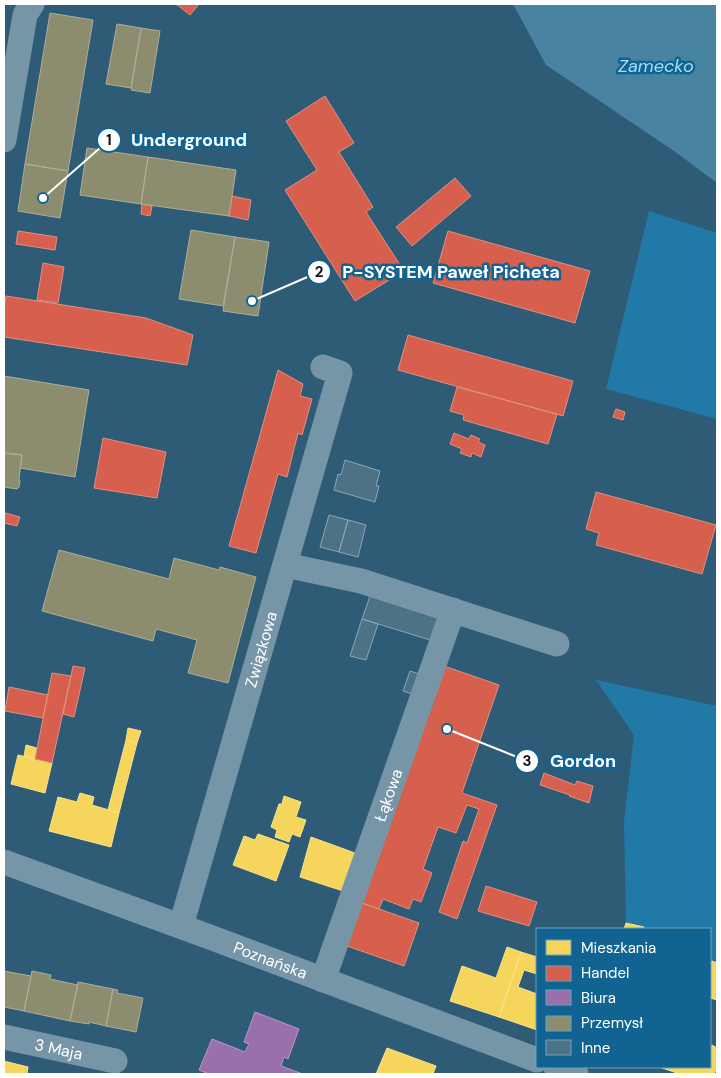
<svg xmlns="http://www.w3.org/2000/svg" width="721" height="1078" viewBox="0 0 721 1078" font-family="'DM Sans',sans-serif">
	<rect width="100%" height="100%" fill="#2e5b75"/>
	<!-- green -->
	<path fill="#2179a7" d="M649,211L717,233V419L606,389Z
		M596,680L717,706V980L710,978V929H626L624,821L634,735Z"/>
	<!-- water -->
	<path fill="#4883a2" d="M513,4H717V183L674,151L546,65Z"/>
	<!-- homes -->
	<path fill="#f6d55c" stroke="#f9e28d" d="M128,728L141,731L137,743L126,740Z
		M126,740L137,743L119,813L108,810Z
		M26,745L37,748L35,759L24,756Z
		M18,755L52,763L45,793L11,784Z
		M80,793L94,797L92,805L119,813L111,847L49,831L58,797L77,802Z
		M284,796L301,802L296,817L306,820L300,837L292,834L289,842L275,837L277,830L271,827L279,804H282Z
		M258,834L289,845L276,881L233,865L244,836L255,840Z
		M311,837L355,853L343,891L300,877Z
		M626,923L644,927L643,929H624Z
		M507,947L521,952L499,1017L450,1001L462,966L496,978Z
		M521,952L537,957V974L524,970L518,987L537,994V1030L499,1017Z
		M712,961L717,963V1000L710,998V966Z
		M712,1045L717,1048L716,1050L717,1051V1067L714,1074H680L662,1068L663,1067H710V1048H711Z
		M387,1048L436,1066L433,1074H376Z
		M4,1061L28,1067L27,1074H4Z"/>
	<!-- shops -->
	<path fill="#d6604d" stroke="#e29082" d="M176,4H199L190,15Z
		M325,96L354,143L339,152L373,207L366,212L404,271L355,301L285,190L317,170L286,121Z
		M455,178L471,196L412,246L396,227Z
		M232,196L251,200L248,220L229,216Z
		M142,204L152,206L150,216L141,214Z
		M18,231L57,237L55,250L16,244Z
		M448,231L590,271L575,323L433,283Z
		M43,263L64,267L58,303L37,300Z
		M6,296L146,318L193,335L187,365L4,337V308Z
		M408,335L573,381L563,416L398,370Z
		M278,370L303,384L300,396L312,399L302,435L298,433L287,477L278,474L256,553L229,546Z
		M457,387L557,414L548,444L463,420L464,415L450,411Z
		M616,409L625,412L623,420L613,417Z
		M454,433L469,439L471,435L480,439L478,442L485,445L481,457L472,453L471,457L460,453L462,449L450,444Z
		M103,438L166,452L157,498L94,488Z
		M596,492L716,525L702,574L596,545L599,533L586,529Z
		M5,513L20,517L17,526L4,523Z
		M73,666L85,668L74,717L63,714Z
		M444,666L499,685L462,793L497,805L457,919L439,912L463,841L467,843L479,809L467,805L456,833L438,827L423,869L432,873L421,902L413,899L409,909L383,899L379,909L362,903Z
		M52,673L71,676L52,763L35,759Z
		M9,687L48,695L43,718L5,711Z
		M544,773L575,785L577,781L593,786L589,803L569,796L570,795L540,785Z
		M486,886L537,902L529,926L478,911Z
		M362,903L419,923L404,966L347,946Z"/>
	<!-- offices -->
	<path fill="#9970ab" stroke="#b89bc4" d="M255,1012L299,1029L288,1059L284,1057L281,1066L303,1074H209L199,1070L212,1039L245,1052L249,1044L244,1042Z"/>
	<!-- industry -->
	<path fill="#8c8c6e" stroke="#aeae9a" d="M50,13L93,20L68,171L25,164Z
		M117,24L141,28L131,88L106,84Z
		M141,28L160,31L150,93L131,90Z
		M87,148L148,157L141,204L80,195Z
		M148,157L236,170L229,216L141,204Z
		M25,164L68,171L60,218L18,211Z
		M191,230L235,237L223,306L179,299Z
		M235,237L269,242L258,316L223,311Z
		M4,376L89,390L75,477L20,468L22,455L4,453Z
		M4,453L22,455L19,479L20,481L19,487L17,489L4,487Z
		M59,550L169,579L174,558L219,570L220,567L256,577L228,683L188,673L197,640L156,629L153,641L42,611Z
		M4,971L31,976L24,1011L4,1007Z
		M32,971L51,975L50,979L78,985L70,1021L24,1011Z
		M78,982L113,989L106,1026L89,1022V1024L70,1021Z
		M113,989L118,990L117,993L143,998L136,1032L106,1026Z"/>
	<!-- building -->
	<path fill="#4d7286" stroke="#8ba6b5" d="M345,460L380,471L376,486H379L375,502L334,490L338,474L341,475Z
		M329,515L348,520L339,552L320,547Z
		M348,520L366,525L358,557L339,552Z
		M370,596L439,617L430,640L362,619Z
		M362,619L378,624L366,660L350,656Z
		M410,671L419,674L412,694L403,691Z"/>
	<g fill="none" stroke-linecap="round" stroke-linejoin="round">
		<!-- minor -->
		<g stroke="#7696a8" stroke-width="25">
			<path d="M4,140L25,15L32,4"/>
			<path d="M285,565L361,581L557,644"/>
			<path id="s1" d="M4,862L207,936L537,1060"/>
			<path id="s2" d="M181,926L340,373L323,367"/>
			<path id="s3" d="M323,980L453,610"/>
			<path id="s4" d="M4,1037L115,1061"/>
			<path d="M556,1067L576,1074"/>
		</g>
	</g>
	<g text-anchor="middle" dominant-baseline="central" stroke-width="5" stroke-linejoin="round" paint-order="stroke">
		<!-- street labels -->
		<g font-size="16" fill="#fff" stroke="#116392">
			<text stroke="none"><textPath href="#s2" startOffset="288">Związkowa</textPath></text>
			<text stroke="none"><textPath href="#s3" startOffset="196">Łąkowa</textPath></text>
			<text stroke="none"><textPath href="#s1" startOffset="284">Poznańska</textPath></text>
			<text stroke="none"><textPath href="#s4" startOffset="56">3 Maja</textPath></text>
		</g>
		<!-- water labels -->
		<g font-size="18" font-style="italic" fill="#a9defa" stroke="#116392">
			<text x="656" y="66">Zamecko</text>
		</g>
	</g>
	<!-- callouts -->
	<path fill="none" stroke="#fff" stroke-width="2" d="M43 198L109 140M252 301L319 272M447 729L527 761"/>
	<g fill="#fff" stroke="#116392" stroke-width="2">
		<circle cx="43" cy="198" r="5"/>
		<circle cx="252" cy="301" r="5"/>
		<circle cx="447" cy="729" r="5"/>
		<circle cx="109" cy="140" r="12"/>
		<circle cx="319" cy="272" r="12"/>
		<circle cx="527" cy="761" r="12"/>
	</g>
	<g font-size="15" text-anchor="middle" font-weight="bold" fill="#111">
		<text x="109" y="145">1</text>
		<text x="319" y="277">2</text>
		<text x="527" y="766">3</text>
	</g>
	<g font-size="18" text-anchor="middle" font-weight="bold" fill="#fff" stroke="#116392" stroke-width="5" stroke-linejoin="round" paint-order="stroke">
		<text x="189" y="146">Underground</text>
		<text x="451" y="278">P-SYSTEM Paweł Picheta</text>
		<text x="583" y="767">Gordon</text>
	</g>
	<!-- border -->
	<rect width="721" height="1078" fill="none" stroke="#ffffff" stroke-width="10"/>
	<!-- legend -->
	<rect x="536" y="928" width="175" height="140" fill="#116392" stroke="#70a1be"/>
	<rect x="546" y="940" width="25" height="15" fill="#f6d55c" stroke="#70a1be"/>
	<text x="581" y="953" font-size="15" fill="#ffffff">Mieszkania</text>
	<rect x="546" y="966" width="25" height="15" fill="#d6604d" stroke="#70a1be"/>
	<text x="581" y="978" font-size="15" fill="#ffffff">Handel</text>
	<rect x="546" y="990" width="25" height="15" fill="#9970ab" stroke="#70a1be"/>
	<text x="581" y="1003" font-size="15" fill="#ffffff">Biura</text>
	<rect x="546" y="1016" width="25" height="15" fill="#8c8c6e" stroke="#70a1be"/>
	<text x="581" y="1028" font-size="15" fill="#ffffff">Przemysł</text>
	<rect x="546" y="1040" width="25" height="15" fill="#4d7286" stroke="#70a1be"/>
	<text x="581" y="1053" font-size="15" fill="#ffffff">Inne</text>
</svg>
